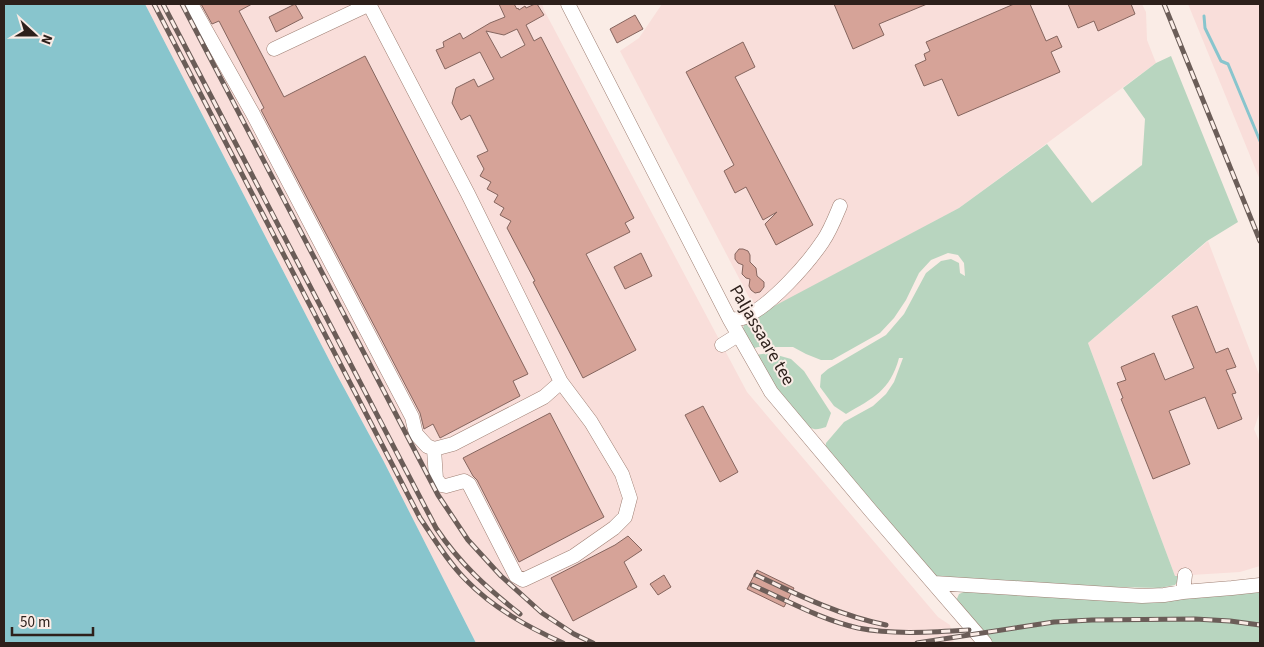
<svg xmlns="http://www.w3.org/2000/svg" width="1264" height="647" viewBox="0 0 1264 647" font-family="'Source Sans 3',sans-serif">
	<rect width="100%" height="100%" fill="#faece6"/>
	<!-- industrial -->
	<path fill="#f9deda" d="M145,4H542L544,10L747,392L938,617L950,625L954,643H476L383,460L337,375Z
		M662,4H1142L1146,12L1147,40L1156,63L959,208L758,316L752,303L620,51L639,38Z
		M1188,4H1260V180Z
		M1208,241L1260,377V413L1259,414L1254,429L1260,443V566L1240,572L1175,576L1088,343Z"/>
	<!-- green -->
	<path fill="#b8d5bf" d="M1171,56L1238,222L1207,241L1088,343L1175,576H1180V578L1175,585L1160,588L1069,586L940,579L932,574L825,449L826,443L844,422L873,406L886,394L894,382L903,358H899C890,391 873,398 846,414L834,406L820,387L821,375L828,369L886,335L904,314L926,273L941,261L951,259L959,263L960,273L965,276L964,263L958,255L948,253L931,260L919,273L906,300L894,318L880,333L832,360H821L806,354L793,347H758L751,349C746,339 739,331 746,321L959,208L1047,144L1092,203L1142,165L1145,119L1123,88L1156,63Z
		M770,353L791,359L804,371L831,413L826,427C822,428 817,430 814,429C793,425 765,373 755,355Z
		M1260,588V643H993L956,601L959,594L966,591Z"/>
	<!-- water -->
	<path fill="#88c5cd" d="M4,4H145L337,375L383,460L476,643H4Z"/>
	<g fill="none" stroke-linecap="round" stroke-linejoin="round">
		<!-- stream -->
		<path stroke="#88c5cd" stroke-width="3" d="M1204,16L1205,28L1221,61L1228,64L1260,141"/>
	</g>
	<!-- building -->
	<path fill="#d6a398" stroke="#85655e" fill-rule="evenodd" d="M201,4H252L239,11L284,97L365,56L528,374L513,381L520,396L440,438L433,424L424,429L420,413L261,110L264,108L219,21L212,24Z
		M295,4L303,18L276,32L269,17Z
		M499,4H514L517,9L518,8L519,10L525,6L526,8L535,4H537L544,15L526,25L534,41L541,37L634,218L625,223L630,232L586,254L636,350L583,378L533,282L535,281L507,228L511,221L500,215L504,208L494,202L498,195L487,189L491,182L480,176L484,169L477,156L488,151L470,115L461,120L452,103L456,88L474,79L478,87L494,79L480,52L445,69L436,50L444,47L443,42L460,33L463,39L490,23L505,17ZM517,29L525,45L501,58L486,31L504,35Z
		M834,4H927L879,24L884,35L853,49Z
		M1014,4H1030L1046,41L1057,36L1062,47L1051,52L1060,72L958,116L942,79L924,86L915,65L926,60L924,54L930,51L926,42Z
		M1068,4H1131L1135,14L1098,31L1094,21L1078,28Z
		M635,15L643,29L617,43L610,29Z
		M743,42L755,67L735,77L813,225L776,245L765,224L777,212L763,220L746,187L735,193L724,171L734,165L686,72Z
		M739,249H743L748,251L750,255V262L756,268L757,276L764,282V287L760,292L755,293L751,290L749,286L750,279L746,278L742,274L743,265L738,263L735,259V254Z
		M641,253L652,276L625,289L614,267Z
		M1197,306L1216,353L1228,348L1236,367L1226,370L1236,393L1232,394L1242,419L1218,429L1205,397L1169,411L1190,464L1153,479L1121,399L1123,398L1117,383L1126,380L1121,367L1154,353L1165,380L1194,368L1172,316Z
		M703,406L738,472L720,482L685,415Z
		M550,413L604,517L519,562L477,480L473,476L463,458Z
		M628,536L642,550L624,562L637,587L573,621L551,578L615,545Z
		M757,570L794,588L784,607L747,589Z
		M664,575L671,587L658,595L650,584Z"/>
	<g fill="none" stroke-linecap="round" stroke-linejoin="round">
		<defs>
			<path id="minor" d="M191,4L253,114L412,417L416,434L427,446L434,449L453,444L544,397L561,382
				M369,4L468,194L561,382L591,422L622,474L630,498L625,517L614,528L574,556L523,580L516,576L469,484L464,481L446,486L441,485L436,479L434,449
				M568,4L730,320L771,392L871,511L985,643
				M274,49L370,4
				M730,320C735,319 741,319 745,317C771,305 807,265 823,241C830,231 835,218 840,206
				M722,345L738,335
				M934,583L1142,596L1164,595L1183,592L1232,588L1260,585
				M1183,592L1185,575"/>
		</defs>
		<!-- minor casing -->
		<use href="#minor" stroke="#9e7f73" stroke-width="15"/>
		<!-- minor -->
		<use href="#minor" stroke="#fff" stroke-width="14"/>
		<defs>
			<path id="rail" d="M154,4L420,518C435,540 448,562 466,580C493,608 528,627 563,643
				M163,4L436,528C460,564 487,588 520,614
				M182,4L438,495L468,540L501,576L542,613L574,634L593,643
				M1164,4L1260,241
				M756,575C798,595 841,616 886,625
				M752,585C786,600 822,620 858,628C894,635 933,632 969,630
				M917,643L1054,622L1092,620L1195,619L1230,621L1260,625"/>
		</defs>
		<!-- rail casing -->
		<use href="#rail" stroke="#6b5d58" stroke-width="5"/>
		<!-- rail -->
		<use href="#rail" stroke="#faece6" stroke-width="3" stroke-dasharray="9" stroke-linecap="butt"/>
	</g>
	<g text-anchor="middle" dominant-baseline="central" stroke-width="4" stroke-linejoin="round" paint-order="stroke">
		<!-- street labels -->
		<g font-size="18" fill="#2d201b" stroke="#faece6">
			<text transform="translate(762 335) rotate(60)">Paljassaare tee</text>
		</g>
	</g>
	<!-- border -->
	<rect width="1264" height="647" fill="none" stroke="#2d201b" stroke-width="10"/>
	<!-- north arrow -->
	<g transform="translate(35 35) rotate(111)" stroke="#faece6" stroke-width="4" paint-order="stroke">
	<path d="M0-4L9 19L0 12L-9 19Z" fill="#2d201b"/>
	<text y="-8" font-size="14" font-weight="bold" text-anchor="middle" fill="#2d201b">N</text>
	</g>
	<!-- scale -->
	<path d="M12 627v8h81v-8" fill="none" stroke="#2d201b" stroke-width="2.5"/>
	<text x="20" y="627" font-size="15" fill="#2d201b" stroke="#faece6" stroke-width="4" paint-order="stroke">50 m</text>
</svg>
